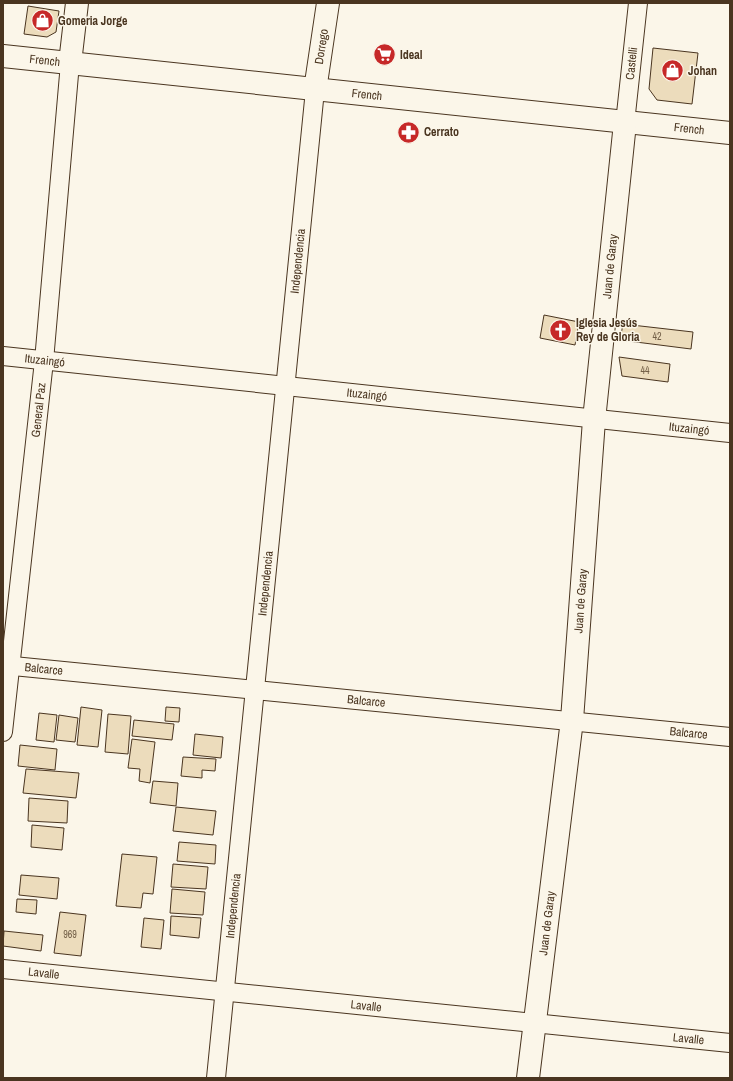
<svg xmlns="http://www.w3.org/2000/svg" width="733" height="1081" viewBox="0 0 733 1081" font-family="'Archivo Narrow',sans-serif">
	<rect width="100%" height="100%" fill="#fbf6e9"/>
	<!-- building -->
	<path fill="#ecdcbc" stroke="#4a3520" d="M28,6L59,11L56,32L47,37L24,34Z
		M653,48L698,53L692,104L657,100L649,89Z
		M544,315L579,322L575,345L540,338Z
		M623,324L693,332L691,349L620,340Z
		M619,357L670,364L668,382L622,376Z
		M81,707L102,710L98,747L77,745Z
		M166,707L180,708L179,722L165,721Z
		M39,713L57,715L54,742L36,740Z
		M108,714L131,716L128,754L105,752Z
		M59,715L78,718L75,742L56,740Z
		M134,720L174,724L172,740L132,736Z
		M195,734L223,737L221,758L193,755Z
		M132,739L155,742L150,783L139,781L140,769L128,768Z
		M20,745L57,749L55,770L18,766Z
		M183,757L216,759L215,771L202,770V778L181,776Z
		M26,769L79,773L76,798L23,793Z
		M153,781L178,783L176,806L150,803Z
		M29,798L68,801L67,823L28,821Z
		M176,807L216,811L213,835L173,831Z
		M32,825L64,828L62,850L31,847Z
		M179,842L216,845L215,864L177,861Z
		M122,854L157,857L153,894L143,893L141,908L116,906Z
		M173,864L208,867L206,889L171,887Z
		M21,875L59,878L57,899L19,895Z
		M172,889L205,892L203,915L170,913Z
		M17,899L37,900L36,914L16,912Z
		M60,912L86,915L81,956L54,953Z
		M171,916L201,918L199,938L170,935Z
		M144,918L164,920L161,949L141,947Z
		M4,931L43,935L41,951L3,946Z"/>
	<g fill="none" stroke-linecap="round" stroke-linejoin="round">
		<defs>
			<g id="street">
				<path id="s1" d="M625,123L638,3"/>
				<path id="s2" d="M3,356L730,433"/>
				<path id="s3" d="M3,665L730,737"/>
				<path id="s4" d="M3,732L44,361L70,63"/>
				<path id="s5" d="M3,969L730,1043"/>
				<path id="s6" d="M216,1078L315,90"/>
			</g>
			<g id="secondary">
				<path id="s7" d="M3,56L730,133"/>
				<path d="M70,63L77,3"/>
				<path id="s8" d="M315,90L328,3"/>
				<path id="s9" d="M528,1078L572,720L594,420L625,123"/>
			</g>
		</defs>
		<!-- street casing -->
		<use href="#street" stroke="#4a3520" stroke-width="20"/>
		<!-- secondary casing -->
		<use href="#secondary" stroke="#4a3520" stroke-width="24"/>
		<!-- street -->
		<use href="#street" stroke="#fbf6e9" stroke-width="18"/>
		<!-- secondary -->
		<use href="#secondary" stroke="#fbf6e9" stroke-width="22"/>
	</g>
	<!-- icons -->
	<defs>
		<symbol id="shop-disc" viewBox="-11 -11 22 22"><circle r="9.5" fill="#c62828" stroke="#fbf6e9"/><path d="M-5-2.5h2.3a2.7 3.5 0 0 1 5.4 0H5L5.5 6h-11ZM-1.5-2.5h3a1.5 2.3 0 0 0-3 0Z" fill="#fff"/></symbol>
		<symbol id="supermarket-disc" viewBox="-11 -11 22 22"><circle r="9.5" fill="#c62828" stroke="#fbf6e9"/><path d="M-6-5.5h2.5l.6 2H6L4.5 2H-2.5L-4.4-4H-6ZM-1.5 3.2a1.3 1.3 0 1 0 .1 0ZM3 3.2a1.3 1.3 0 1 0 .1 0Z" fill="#fff"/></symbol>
		<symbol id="pharmacy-disc" viewBox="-11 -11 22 22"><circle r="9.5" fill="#c62828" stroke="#fbf6e9"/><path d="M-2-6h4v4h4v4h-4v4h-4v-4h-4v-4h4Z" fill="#fff"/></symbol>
		<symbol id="church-disc" viewBox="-11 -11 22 22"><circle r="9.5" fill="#c62828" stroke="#fbf6e9"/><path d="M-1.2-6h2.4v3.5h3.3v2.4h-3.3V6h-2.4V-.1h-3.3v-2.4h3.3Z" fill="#fff"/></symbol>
	</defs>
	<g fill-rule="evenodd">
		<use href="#shop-disc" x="30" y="8" width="25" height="25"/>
		<use href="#supermarket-disc" x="372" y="42" width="25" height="25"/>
		<use href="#shop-disc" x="660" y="58" width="25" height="25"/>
		<use href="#pharmacy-disc" x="396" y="120" width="25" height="25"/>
		<use href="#church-disc" x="548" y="318" width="25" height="25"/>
	</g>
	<g text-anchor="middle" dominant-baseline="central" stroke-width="3" stroke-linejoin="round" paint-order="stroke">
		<!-- number labels -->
		<g font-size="10" fill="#725f47">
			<text x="657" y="336">42</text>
			<text x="645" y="370">44</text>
			<text x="70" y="934">969</text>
		</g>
		<!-- poi labels -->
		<g font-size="12" font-weight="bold" fill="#4a3520" stroke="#fbf6e9" text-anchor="start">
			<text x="58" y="21">Gomeria Jorge</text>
			<text x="400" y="55">Ideal</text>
			<text x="688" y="71">Johan</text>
			<text x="424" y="132">Cerrato</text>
			<text x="576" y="323">Iglesia Jesús<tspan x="576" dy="14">Rey de Gloria</tspan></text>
		</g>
		<!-- street labels -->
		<g font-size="12" fill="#4a3520" stroke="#fbf6e9">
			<text stroke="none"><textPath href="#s8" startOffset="44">Dorrego</textPath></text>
			<text stroke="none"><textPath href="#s7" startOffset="42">French</textPath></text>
			<text stroke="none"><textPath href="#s1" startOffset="60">Castelli</textPath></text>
			<text stroke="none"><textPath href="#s7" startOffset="366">French</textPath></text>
			<text stroke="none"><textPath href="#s7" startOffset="690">French</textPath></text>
			<text stroke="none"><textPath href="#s6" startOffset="821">Independencia</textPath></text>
			<text stroke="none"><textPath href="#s9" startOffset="816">Juan de Garay</textPath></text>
			<text stroke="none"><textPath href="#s2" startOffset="42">Ituzaingó</textPath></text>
			<text stroke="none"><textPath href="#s2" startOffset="366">Ituzaingó</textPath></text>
			<text stroke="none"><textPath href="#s4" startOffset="324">General Paz</textPath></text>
			<text stroke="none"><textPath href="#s2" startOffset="690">Ituzaingó</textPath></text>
			<text stroke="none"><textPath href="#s6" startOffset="497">Independencia</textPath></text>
			<text stroke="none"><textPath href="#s9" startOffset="480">Juan de Garay</textPath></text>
			<text stroke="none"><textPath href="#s3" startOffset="41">Balcarce</textPath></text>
			<text stroke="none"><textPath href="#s3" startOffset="365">Balcarce</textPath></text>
			<text stroke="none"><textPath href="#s3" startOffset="689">Balcarce</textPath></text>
			<text stroke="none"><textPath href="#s6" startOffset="173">Independencia</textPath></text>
			<text stroke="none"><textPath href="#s9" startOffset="156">Juan de Garay</textPath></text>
			<text stroke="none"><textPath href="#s5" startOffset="41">Lavalle</textPath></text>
			<text stroke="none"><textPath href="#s5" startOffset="365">Lavalle</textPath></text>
			<text stroke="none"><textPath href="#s5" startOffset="689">Lavalle</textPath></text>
		</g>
	</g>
	<!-- border -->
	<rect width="733" height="1081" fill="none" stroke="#4a3520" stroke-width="8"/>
</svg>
